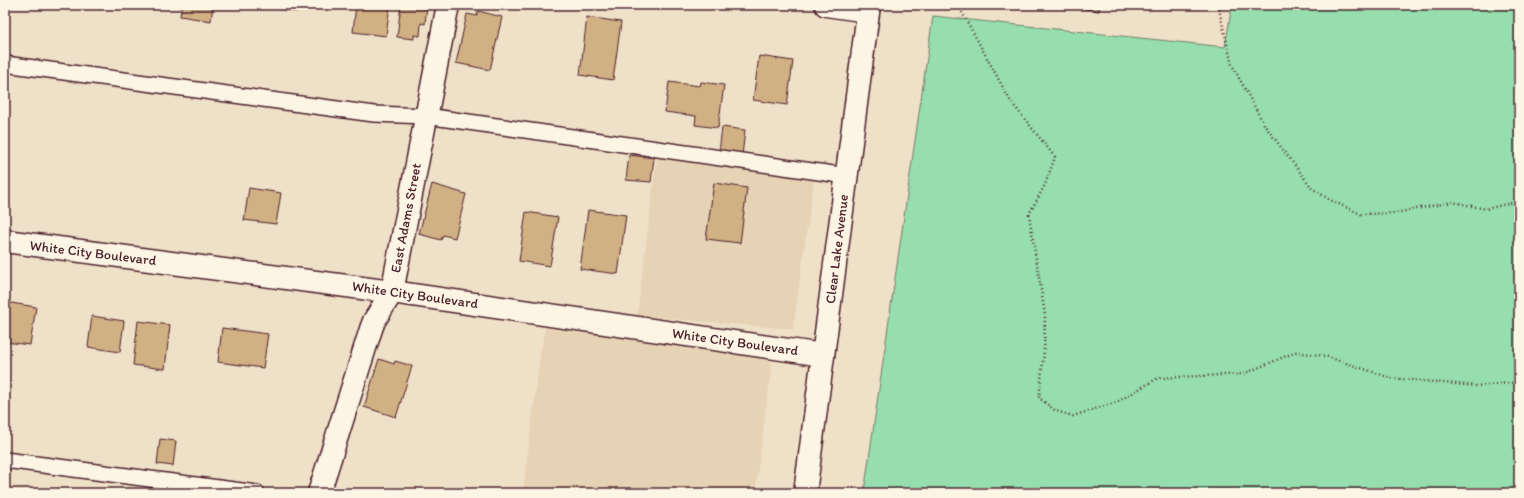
<svg xmlns="http://www.w3.org/2000/svg" width="1524" height="498" viewBox="0 0 1524 498" font-family="Itim,sans-serif">
	<rect width="100%" height="100%" fill="#efe0c8"/>
	<filter id="ink" filterUnits="userSpaceOnUse"><feTurbulence type="fractalNoise" baseFrequency=".025" numOctaves="2"/><feDisplacementMap in="SourceGraphic" scale="8" xChannelSelector="R" yChannelSelector="G"/><feConvolveMatrix kernelMatrix="1 2 1 2 8 2 1 2 1" color-interpolation-filters="sRGB"/></filter>
	<g filter="url(#ink)">
		<!-- built -->
		<path fill="#e6d2b4" d="M657,157L814,178L793,329L637,316Z
			M546,327L757,354L772,363L755,493H523L541,348Z"/>
		<!-- green -->
		<path fill="#96dead" stroke="#707e6c" d="M1232,5H1519V493H864L933,16L1225,47Z"/>
		<!-- building -->
		<path fill="#d1b084" stroke="#4a1f2b" d="M182,5H213L211,21L180,16Z
			M272,5H300L299,12L272,8Z
			M356,5H390L386,36L353,32Z
			M401,5H427L425,24L421,23L420,36L414,35V39L397,37Z
			M1057,5H1100L1099,11Z
			M478,11L502,17L490,70L456,63L467,14L477,16Z
			M587,17L621,22L613,80L580,75Z
			M759,56L793,61L787,105L753,100Z
			M669,82L700,86L701,82L724,85L718,128L695,125L696,116L665,112Z
			M722,127L745,130L742,156L719,153Z
			M5,150H9L5,178Z
			M629,155L654,158L651,182L626,180Z
			M714,183L747,188L740,243L706,239Z
			M432,184L466,194L455,238L443,235L441,240L419,234Z
			M249,188L281,193L276,224L244,220Z
			M588,210L626,215L618,274L580,269Z
			M526,212L558,217L550,266L519,261Z
			M5,302L36,307L30,345L5,342Z
			M92,316L124,321L120,352L88,347Z
			M138,321L170,325L165,369L133,365Z
			M222,328L268,334L263,368L218,362Z
			M379,359L394,364L395,361L412,366L396,417L364,407Z
			M160,439L176,441L173,466L157,464Z"/>
		<g fill="none" stroke-linecap="round" stroke-linejoin="round">
			<defs>
				<path id="service" d="M5,64L374,114L426,116L847,176
					M5,460L257,493"/>
				<path id="minor" d="M826,5L868,11
					M5,241L392,292L823,355
					M319,493L371,329L374,321L392,292L448,5"/>
				<path id="primary" d="M805,493L869,5"/>
			</defs>
			<!-- service casing -->
			<use href="#service" stroke="#4a1f2b" stroke-width="18"/>
			<!-- minor casing -->
			<use href="#minor" stroke="#4a1f2b" stroke-width="25"/>
			<!-- primary casing -->
			<use href="#primary" stroke="#4a1f2b" stroke-width="25"/>
			<!-- path -->
			<path stroke="#4a1f2b" stroke-width="2.5" stroke-dasharray="1 3" stroke-linecap="butt" d="M958,5L1011,102L1055,157L1045,185L1029,214L1045,315L1044,352L1039,398L1056,411L1073,416L1117,402L1158,378L1243,374L1296,352L1325,356L1391,378L1477,386L1519,382
				M1218,5L1232,65L1265,126L1312,188L1330,200L1361,214L1395,213L1453,202L1486,209L1519,201"/>
			<!-- service -->
			<use href="#service" stroke="#fcf5e5" stroke-width="15"/>
			<!-- minor -->
			<use href="#minor" stroke="#fcf5e5" stroke-width="22"/>
			<!-- primary -->
			<use href="#primary" stroke="#fcf5e5" stroke-width="22"/>
		</g>
	</g>
	<g text-anchor="middle" dominant-baseline="central" stroke-width="3.5" stroke-linejoin="round" paint-order="stroke">
		<!-- street labels -->
		<g font-size="14" fill="#4a1f2b" stroke="#fcf5e5">
			<text transform="translate(406 218) rotate(-79)">East Adams Street</text>
			<text transform="translate(837 249) rotate(-83)">Clear Lake Avenue</text>
			<text transform="translate(93 253) rotate(7)">White City Boulevard</text>
			<text transform="translate(415 295) rotate(8)">White City Boulevard</text>
			<text transform="translate(735 342) rotate(8)">White City Boulevard</text>
		</g>
	</g>
	<!-- margin -->
	<rect width="1524" height="498" fill="none" stroke="#fcf5e5" stroke-width="20"/>
	<rect x="10" y="10" width="1504" height="478" fill="none" stroke="#4a1f2b" stroke-width="1.5" filter="url(#ink)"/>
</svg>
